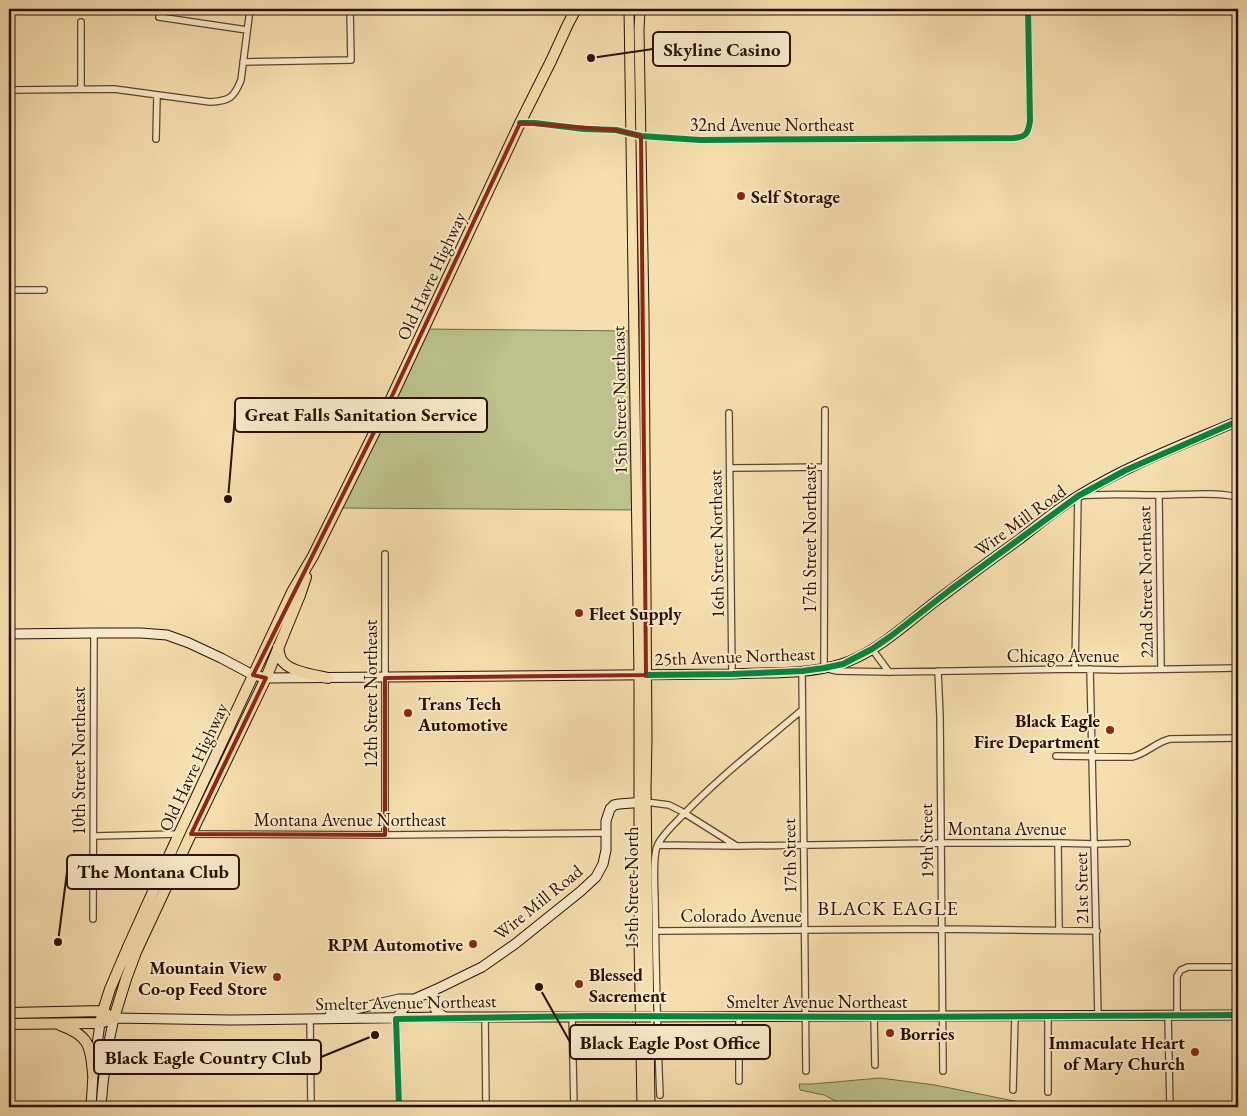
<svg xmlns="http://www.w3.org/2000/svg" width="1247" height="1116" viewBox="0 0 1247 1116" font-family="'EB Garamond',serif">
	<rect width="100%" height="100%" fill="#f6dfae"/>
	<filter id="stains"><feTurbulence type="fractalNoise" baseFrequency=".004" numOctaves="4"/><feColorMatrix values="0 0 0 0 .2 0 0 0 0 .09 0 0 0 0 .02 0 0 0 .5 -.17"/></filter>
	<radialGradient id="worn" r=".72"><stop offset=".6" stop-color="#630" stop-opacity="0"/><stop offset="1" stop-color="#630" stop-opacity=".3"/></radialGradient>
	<!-- green -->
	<path fill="#bbc28b" stroke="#726a48" d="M424,329L634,331L636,510L337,508Z
		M880,1078L935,1085L1044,1107H848L824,1095L800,1090L799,1084H812Z"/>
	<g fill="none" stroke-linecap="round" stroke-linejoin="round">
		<defs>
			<path id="street" d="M159,17L247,30
				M81,22V89
				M243,62L351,60L350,9
				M9,90L114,89L210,102C229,101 234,98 241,80L250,9
				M520,123H535L584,129L616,130L641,136L700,140L1013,138C1026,137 1028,134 1030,121L1028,9
				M156,139L157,95
				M9,290H44
				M825,410L824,668L837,671L889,672L1075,669L1118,670L1238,668
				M729,413L732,674
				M730,468L824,467
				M1159,495L1161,669
				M385,554V835
				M872,649L889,672
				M1075,669L1078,496C1106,493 1134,495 1162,495C1179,495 1225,491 1238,498
				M1090,669L1098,1016
				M802,671L806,1071
				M938,671L940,716L943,1071
				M1056,756L1132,757C1146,754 1156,742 1170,739L1238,738
				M646,802L669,805L681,811L735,845
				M191,834L385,835L606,833
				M94,836L179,834
				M1058,843L1059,930
				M658,845L737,846L941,843H1058L1095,844L1127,843
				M93,919L94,633
				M656,931L942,929L1097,931
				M1177,1015V976L1181,970L1188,967H1238
				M572,1016L574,1107
				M1048,1016V1092
				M1168,1016L1170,1107
				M485,1017L486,1107
				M739,1017V1081
				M874,1017L875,1065
				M310,1019L311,1107
				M396,1019L399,1107
				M1013,1090L1015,1016
				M660,1095C657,1030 656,966 655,901C655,887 652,856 658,844C664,833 674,824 683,815C719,777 762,744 802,710"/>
			<path id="secondary" d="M9,634L94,633H141L167,635L189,643L221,658L253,675L266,678L732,674C768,672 806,675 841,664C874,654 905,625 932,604C961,582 990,560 1020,539C1039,524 1057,509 1078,496C1128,465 1184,444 1238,421
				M434,990C431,1005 432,1009 445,1017
				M330,1015L399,999H414
				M651,1017L1238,1015
				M396,1019L404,1008L414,999L439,988L482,967L515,944L581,891L596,877L603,864L606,850V821L610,809L614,805L619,804L645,802
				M91,1107L93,1074L100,1023
				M101,1107C103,1077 107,1048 114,1018L231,1020L445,1017H632"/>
			<path id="primary" d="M629,9L639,675V941L642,1107
				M640,9L639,30L644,312L647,739L646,789L650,1107"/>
			<path id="highway" d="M278,647C279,651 279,655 281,659C288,672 315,675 328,678
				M9,1013L103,1011L107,1014
				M114,1018L126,979L136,952L191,834L266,678L300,595L306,577
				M100,1023L103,1011L110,989L128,947L179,834L292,592L313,556L389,403L520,123L551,61L568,24L576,9
				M9,1024L100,1023L106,1021
				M60,1025C88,1035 91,1045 93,1074"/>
		</defs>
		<!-- street casing -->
		<use href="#street" stroke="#5c442e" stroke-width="8"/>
		<!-- secondary casing -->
		<use href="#secondary" stroke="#281104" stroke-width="11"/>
		<!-- primary casing -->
		<use href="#primary" stroke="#281104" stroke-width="11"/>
		<!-- highway casing -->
		<use href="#highway" stroke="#281104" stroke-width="12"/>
		<!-- street -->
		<use href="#street" stroke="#f9eaca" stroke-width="5.5"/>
		<!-- secondary -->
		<use href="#secondary" stroke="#f9eaca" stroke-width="9"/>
		<!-- primary -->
		<use href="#primary" stroke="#f6dfae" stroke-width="9"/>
		<!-- highway -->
		<use href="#highway" stroke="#f6dfae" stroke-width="10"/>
		<defs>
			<path id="secondary-bridge" d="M632,1017H651"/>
		</defs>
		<!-- secondary-bridge casing -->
		<use href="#secondary-bridge" stroke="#281104" stroke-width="11" stroke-linecap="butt"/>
		<!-- secondary-bridge -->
		<use href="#secondary-bridge" stroke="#f9eaca" stroke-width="9"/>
		<defs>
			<path id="cycleway" d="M520,123H535L584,129L616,130L641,136L700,140L1013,138C1026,137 1028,134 1030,121L1028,9
				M646,675L732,674L802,671L824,668L843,664L872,649L891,636L950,590L1078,496L1126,470L1238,421
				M399,1107L396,1019L589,1016L895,1017L1238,1015"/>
		</defs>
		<!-- cycleway casing -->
		<use href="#cycleway" stroke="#f9eaca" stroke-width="9"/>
		<!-- cycleway -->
		<use href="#cycleway" stroke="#00873e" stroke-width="6"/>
	</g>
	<!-- marked area -->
	<path fill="none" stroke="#8f2418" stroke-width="4" stroke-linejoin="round" d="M520,123L616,130L641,136L646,675L385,678V835L191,834L266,678L253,675L392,396Z"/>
	<!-- markers -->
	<g fill="#8f2418" stroke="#f9eaca" stroke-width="2">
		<circle cx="741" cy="196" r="5"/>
		<circle cx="579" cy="613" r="5"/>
		<circle cx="408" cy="713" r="5"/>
		<circle cx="1110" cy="730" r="5"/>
		<circle cx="473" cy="944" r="5"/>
		<circle cx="277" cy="977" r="5"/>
		<circle cx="579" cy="984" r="5"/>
		<circle cx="890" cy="1033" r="5"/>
		<circle cx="1195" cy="1052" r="5"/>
	</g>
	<g text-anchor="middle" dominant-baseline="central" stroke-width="4" stroke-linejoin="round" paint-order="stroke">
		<!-- street labels -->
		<g font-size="18" fill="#281104" stroke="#f9eaca">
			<text x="772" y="124">32nd Avenue Northeast</text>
			<text transform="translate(431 276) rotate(-65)">Old Havre Highway</text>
			<text transform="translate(619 400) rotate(-91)">15th Street Northeast</text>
			<text transform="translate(1020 520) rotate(-36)">Wire Mill Road</text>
			<text transform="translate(809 539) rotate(-90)">17th Street Northeast</text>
			<text transform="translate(716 544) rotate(-91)">16th Street Northeast</text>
			<text transform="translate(1145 582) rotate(-91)">22nd Street Northeast</text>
			<text x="1063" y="655">Chicago Avenue</text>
			<text transform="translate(735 656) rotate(-2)">25th Avenue Northeast</text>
			<text transform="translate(370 694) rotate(-90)">12th Street Northeast</text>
			<text transform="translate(78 761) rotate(-90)">10th Street Northeast</text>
			<text transform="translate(193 767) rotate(-65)">Old Havre Highway</text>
			<text x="350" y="819">Montana Avenue Northeast</text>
			<text x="1007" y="828">Montana Avenue</text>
			<text transform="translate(926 841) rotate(-91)">19th Street</text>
			<text transform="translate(789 856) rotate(-91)">17th Street</text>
			<text transform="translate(631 888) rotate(-90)">15th Street North</text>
			<text transform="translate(1081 888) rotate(-91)">21st Street</text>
			<text transform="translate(538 902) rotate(-39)">Wire Mill Road</text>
			<text x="741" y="915">Colorado Avenue</text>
			<text x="817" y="1001">Smelter Avenue Northeast</text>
			<text transform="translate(406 1002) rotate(-1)">Smelter Avenue Northeast</text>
		</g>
		<!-- poi labels -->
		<g font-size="18" font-weight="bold" fill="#281104" stroke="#f9eaca" text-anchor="start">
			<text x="751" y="196">Self Storage</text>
			<text x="589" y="613">Fleet Supply</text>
			<text x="418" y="703">Trans Tech<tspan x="418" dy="21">Automotive</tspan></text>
			<text x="1100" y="720" text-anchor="end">Black Eagle<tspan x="1100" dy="21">Fire Department</tspan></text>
			<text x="463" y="944" text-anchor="end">RPM Automotive</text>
			<text x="267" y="967" text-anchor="end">Mountain View<tspan x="267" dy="21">Co-op Feed Store</tspan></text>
			<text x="589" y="974">Blessed<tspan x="589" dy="21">Sacrement</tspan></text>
			<text x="900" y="1033">Borries</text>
			<text x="1185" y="1042" text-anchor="end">Immaculate Heart<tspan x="1185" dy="21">of Mary Church</tspan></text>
		</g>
		<!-- quarter labels -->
		<g font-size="20" letter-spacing="1" fill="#281104" stroke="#f9eaca">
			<text x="888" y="908">BLACK EAGLE</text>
		</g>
	</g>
	<!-- callouts -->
	<path fill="none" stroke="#281104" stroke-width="2" d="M591 58L653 49M228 499L235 415M58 942L67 872M539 987L570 1042M375 1035L321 1057"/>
	<g fill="#281104" stroke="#f9eaca" stroke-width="2">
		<circle cx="591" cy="58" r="5"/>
		<circle cx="228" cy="499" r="5"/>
		<circle cx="58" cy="942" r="5"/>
		<circle cx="539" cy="987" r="5"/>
		<circle cx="375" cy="1035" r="5"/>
	</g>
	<g fill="#f9eaca" stroke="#281104" stroke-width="2">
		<rect x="653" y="32" width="137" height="34" rx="5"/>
		<rect x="235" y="398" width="252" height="34" rx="5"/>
		<rect x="67" y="855" width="172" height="34" rx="5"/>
		<rect x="570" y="1025" width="200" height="34" rx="5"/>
		<rect x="94" y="1040" width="227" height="34" rx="5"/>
	</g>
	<g font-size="19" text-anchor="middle" font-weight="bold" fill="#281104">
		<text x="722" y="56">Skyline Casino</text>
		<text x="361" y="421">Great Falls Sanitation Service</text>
		<text x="153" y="878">The Montana Club</text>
		<text x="670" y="1049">Black Eagle Post Office</text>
		<text x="208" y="1064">Black Eagle Country Club</text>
	</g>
	<!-- margin -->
	<rect width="1247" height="1116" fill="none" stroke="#f6dfae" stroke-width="30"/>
	<rect x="10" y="10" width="1227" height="1096" fill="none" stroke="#281104" stroke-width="2.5"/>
	<rect x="15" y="15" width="1217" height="1086" fill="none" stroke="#281104"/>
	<rect width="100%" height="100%" filter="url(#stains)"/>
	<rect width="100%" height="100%" fill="url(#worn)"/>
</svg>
